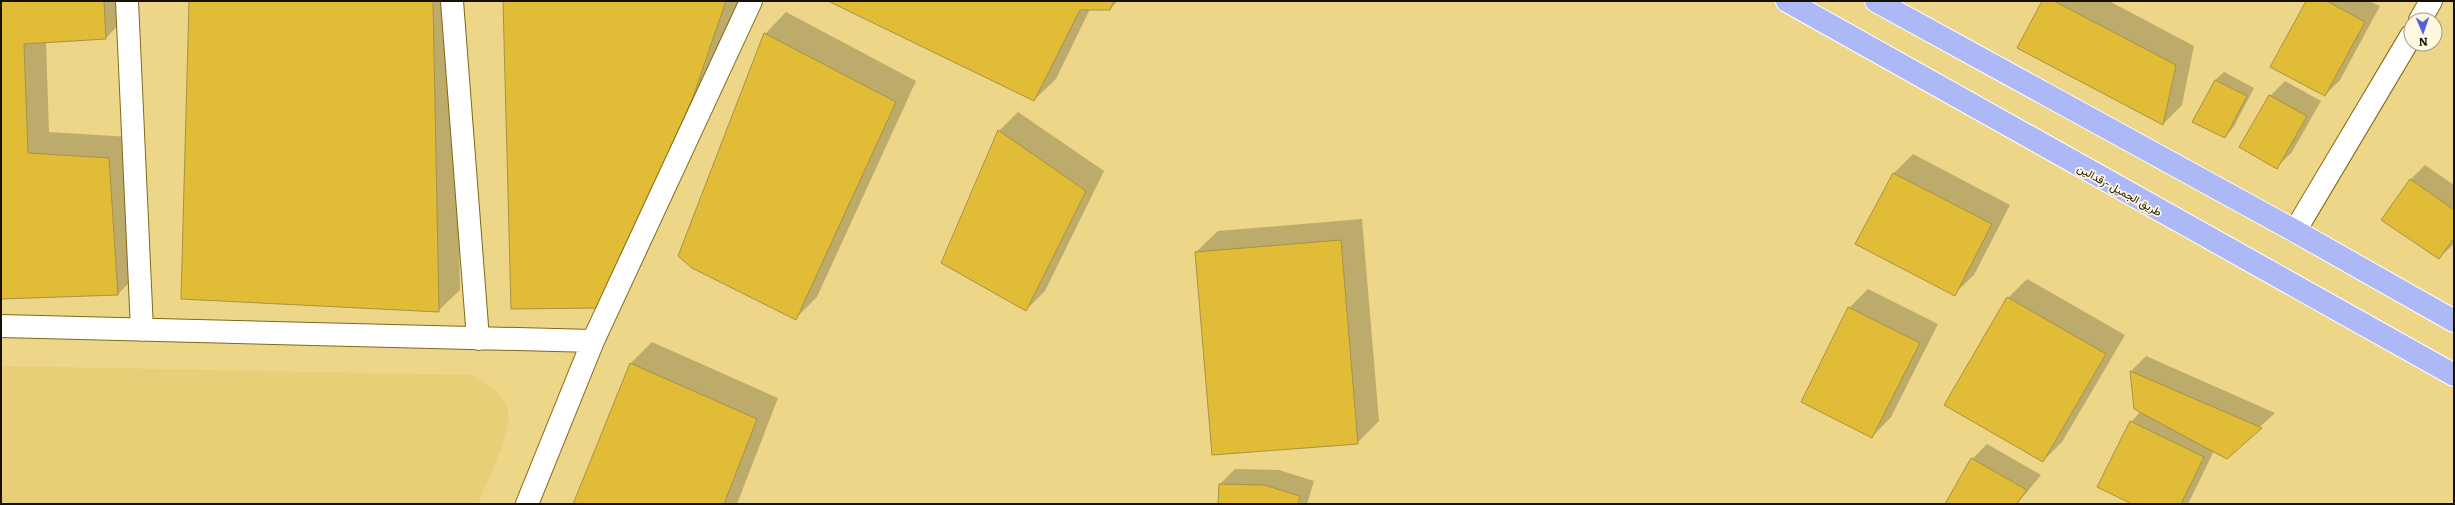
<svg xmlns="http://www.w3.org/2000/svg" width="2455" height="505" viewBox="0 0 2455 505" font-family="Literata,Vazirmatn,serif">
	<rect width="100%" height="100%" fill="#edd688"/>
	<!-- built -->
	<path fill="#e7ce77" d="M1,366L473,375L495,389L507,407L509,422L501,449L478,504H1Z"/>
	<!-- shadow -->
	<path fill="#0003" d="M1,1H126L127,16L106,38L46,42L49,132L130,137L139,273L118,294L1,298Z
		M190,1H454L460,290L438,311Z
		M504,1H739L621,286Z
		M831,1H1118L1110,9H1090L1056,79L1034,100Z
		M2043,1H2109L2194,46L2182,105L2163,124Z
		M2307,1H2369L2380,6L2340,80L2325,95Z
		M786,12L916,81L817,297L796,318L765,34Z
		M2224,72L2254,88L2233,128L2225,137L2194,121L2215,80Z
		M2285,81L2321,101L2292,152L2277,167L2270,96Z
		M1018,112L1104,171L1045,291L1026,310L999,131Z
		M1913,154L2010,205L1974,275L1954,294L1856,243L1894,173Z
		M2425,165L2454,185V244L2439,258L2410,180Z
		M1362,219L1379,421L1357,443L1196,252L1218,231Z
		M2027,279L2125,335L2062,442L2043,461L2008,298Z
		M1868,289L1938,324L1891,417L1872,437L1849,308Z
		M652,342L778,398L737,504H574L631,363Z
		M2146,356L2275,413L2227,457L2214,451L2188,504H2135L2131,422L2141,411L2135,408L2131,371Z
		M1987,444L2041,475L2017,504H1946L1972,459Z
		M1235,469L1279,470L1314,481L1307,504H1220V484Z
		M1117,503V504H1078Z"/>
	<!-- building -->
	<path fill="#e0bc37" stroke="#a89245" d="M1,1H104L106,39L24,44L28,153L109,158L118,295L1,299Z
		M189,1H433L439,312L181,299Z
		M503,1H726L693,97L600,308L511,309Z
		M828,1H1114L1110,10H1080L1034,101Z
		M2042,1H2054L2176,65L2163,125L2017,48Z
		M2306,1H2327L2365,22L2325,96L2270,67Z
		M764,33L896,102L796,320L692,268L678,256Z
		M2215,80L2247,96L2225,138L2192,122Z
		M2269,95L2307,116L2277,169L2239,147Z
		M998,130L1086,191L1026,311L941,263Z
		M1893,173L1992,224L1955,296L1855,244Z
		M2410,179L2454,210V238L2439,259L2381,220Z
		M1341,240L1358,444L1212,455L1195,252Z
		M2007,297L2106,354L2043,462L1944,405Z
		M1848,307L1920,343L1872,438L1801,402Z
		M630,363L757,419L724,504H573Z
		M2130,371L2262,428L2227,459L2134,409Z
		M2130,421L2204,457L2181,504H2132L2097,487Z
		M1971,458L2027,490L2016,504H1945Z
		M1219,484L1264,485L1300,496L1298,504H1218Z"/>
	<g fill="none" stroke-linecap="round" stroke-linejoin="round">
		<defs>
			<path id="minor" d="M127,1L142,330
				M452,1L478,339
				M2420,20L2431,1
				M2295,231L2411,36
				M1,326L593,341
				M527,504L593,341L751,1"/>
			<path id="primary" d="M1787,1L2454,375
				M1876,1L2295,231L2454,321"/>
		</defs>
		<!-- minor casing -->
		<use href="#minor" stroke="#806a17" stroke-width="24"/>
		<!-- primary casing -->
		<use href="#primary" stroke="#fff" stroke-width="24"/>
		<!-- minor -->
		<use href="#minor" stroke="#fff" stroke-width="22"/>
		<!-- primary -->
		<use href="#primary" stroke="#adb9f7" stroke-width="22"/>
	</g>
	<g text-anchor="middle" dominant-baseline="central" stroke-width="3.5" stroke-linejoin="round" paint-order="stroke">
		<!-- street labels -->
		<g font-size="11" fill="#171000" stroke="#fef8e1">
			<text transform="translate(2120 189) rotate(29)">طريق الجميل -رقدالين</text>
		</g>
	</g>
	<!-- border -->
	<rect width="2455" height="505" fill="none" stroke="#171000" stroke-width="4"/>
	<!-- north arrow -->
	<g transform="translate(2423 32) rotate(178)"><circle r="19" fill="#fef8e1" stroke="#a29b87"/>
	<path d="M0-3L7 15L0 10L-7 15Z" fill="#5262d8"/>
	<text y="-6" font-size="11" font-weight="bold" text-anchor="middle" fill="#171000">N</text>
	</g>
</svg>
